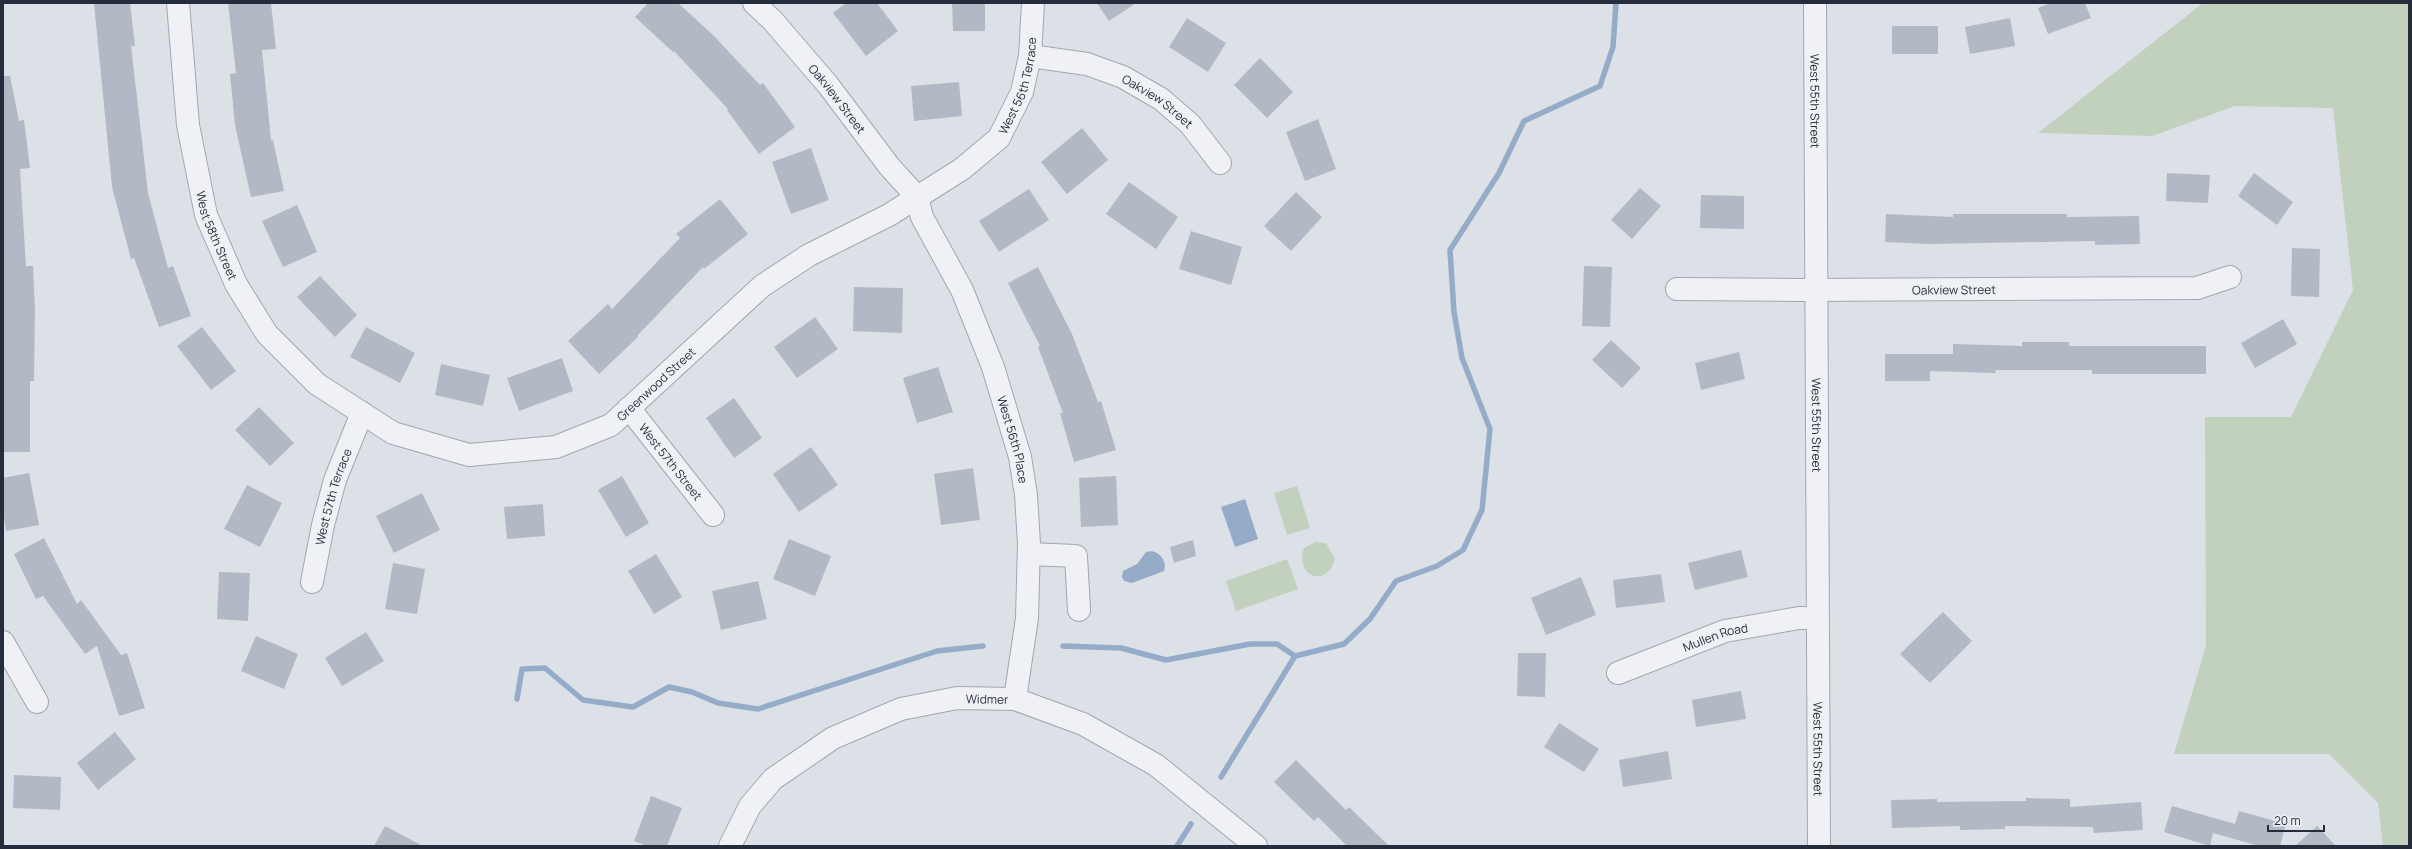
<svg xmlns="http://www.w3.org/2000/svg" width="2412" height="849" viewBox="0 0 2412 849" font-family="Manrope,sans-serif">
	<rect width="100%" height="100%" fill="#dce0e7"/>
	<!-- green -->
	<path fill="#c1d1bd" d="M2203,3H2409V846H2383L2378,803L2329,754H2174L2206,646L2205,417H2291L2353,290L2333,108L2235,106L2152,136L2038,133Z
		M1297,486L1310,528L1287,535L1274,493Z
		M1315,542L1326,543L1335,559C1326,590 1294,575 1304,548Z
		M1287,559L1298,589L1236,611L1226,581Z"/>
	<!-- water -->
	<path fill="#95acc9" d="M1245,499L1258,539L1235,547L1221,507Z
		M1146,552C1157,548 1168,560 1164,571L1132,583L1124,581L1122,577L1123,571L1137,564Z"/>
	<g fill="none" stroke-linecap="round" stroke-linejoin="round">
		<!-- stream -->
		<path stroke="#95acc9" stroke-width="5.5" d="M1063,646L1121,648L1166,660L1250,644H1277L1295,656
			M517,699L522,669L545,668L583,700L633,707L669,687L692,692L718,703L758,709L937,651L983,646
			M1221,777L1295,656L1344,644L1370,619L1396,581L1437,566L1463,550L1482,510L1490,429L1462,358L1454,312L1450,250L1499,173L1524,121L1600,86L1613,47L1616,3
			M1177,846L1191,824"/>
	</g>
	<!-- building -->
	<path fill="#b3b9c4" d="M94,3H130L135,46H131L148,193L168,268L173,266L191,316L159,327L134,258L131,259L112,187Z
		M228,3H271L276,49L262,50L271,140H273L284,191L251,197L235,125L230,74L236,73Z
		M648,3H678L713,35L760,85L763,83L795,127L759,154L727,110L728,109L674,51L673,52L635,17Z
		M846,3H877L898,31L866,56L833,13Z
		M952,3H985V31H953Z
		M1097,3H1136L1109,21Z
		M2051,3H2085L2091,18L2048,34L2038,8Z
		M1187,18L1226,43L1208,72L1169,47Z
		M2010,18L2015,46L1970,54L1965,27Z
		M1892,26H1938V54H1892Z
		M1260,58L1293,92L1267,118L1234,85Z
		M3,76H10L19,121L24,120L30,168L20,169L26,266H33L35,310L34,381H30V452H3Z
		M959,82L962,116L914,121L911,86Z
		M1318,119L1336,169L1305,181L1286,132Z
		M1082,128L1108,160L1067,194L1041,162Z
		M811,148L829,200L791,214L772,162Z
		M2167,173L2210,175L2208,203L2166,201Z
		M2254,173L2293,202L2277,225L2238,196Z
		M1129,182L1178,217L1156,249L1106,214Z
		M1640,188L1661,206L1632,239L1611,220Z
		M1029,189L1049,220L999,252L979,221Z
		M1296,192L1322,217L1291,251L1264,226Z
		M1701,195L1744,196V229L1700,228Z
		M720,199L748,234L704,269L703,267L637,336L638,337L599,374L568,341L608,304L612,309L680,238L676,234Z
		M297,205L317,252L283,267L262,221Z
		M1886,214L1953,217V214H2067V217L2139,216L2140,244L2095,245V241L1929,244L1885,242Z
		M1191,231L1242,247L1231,285L1179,269Z
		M2292,248L2320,249L2319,297L2291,296Z
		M1584,266L1612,267L1610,327L1582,326Z
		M1038,267L1072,334L1098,402L1101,401L1116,450L1074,462L1060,413H1063L1038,347L1040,346L1008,283Z
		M320,276L357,315L335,337L297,297Z
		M854,287L903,288L902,333L853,331Z
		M815,317L838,349L797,378L774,347Z
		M2283,319L2297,344L2255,368L2241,343Z
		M202,327L236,371L211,390L177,346Z
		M366,327L415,353L400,383L350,357Z
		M1611,340L1641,368L1622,388L1592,360Z
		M2022,342H2069V346H2206V374H2092V370H1996L1995,373L1930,371V381H1885V354H1953V344L2022,346Z
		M1739,352L1745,379L1701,390L1695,363Z
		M562,358L573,391L519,411L507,378Z
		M441,364L490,375L483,406L435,395Z
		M938,367L953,412L917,423L903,378Z
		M734,398L762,438L734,458L706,418Z
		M259,407L294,443L270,466L235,430Z
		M811,447L838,485L799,512L773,474Z
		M973,468L980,520L941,525L934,474Z
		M29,473L39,525L6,531L3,511V478Z
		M622,476L649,523L626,537L598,490Z
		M1116,476L1118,525L1081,527L1079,478Z
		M247,485L282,503L260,547L224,529Z
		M422,493L440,530L394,553L376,516Z
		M543,504L545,536L507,539L504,507Z
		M44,538L77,604L81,600L121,655L127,653L145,708L119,716L97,646L85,654L43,596L36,599L14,554Z
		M789,539L831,556L815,596L773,579Z
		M1193,540L1196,556L1174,563L1170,547Z
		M1741,550L1748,577L1695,590L1688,563Z
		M656,554L682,597L654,614L628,571Z
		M393,563L425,569L417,614L385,609Z
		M219,572L250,573L248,621L217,619Z
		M1661,574L1665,602L1616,608L1613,580Z
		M1581,577L1596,615L1546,635L1531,598Z
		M758,581L767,619L721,630L712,591Z
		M1943,612L1972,641L1930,683L1900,654Z
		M366,632L384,661L342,686L325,658Z
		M256,636L298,654L284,689L241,671Z
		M1518,653H1546L1545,697L1517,696Z
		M1741,691L1746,719L1696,727L1692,700Z
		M1559,723L1599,749L1584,772L1544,747Z
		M115,732L136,759L98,790L77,763Z
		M1668,751L1672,779L1623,787L1619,760Z
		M1296,760L1346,810L1349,807L1389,846H1347L1318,817L1314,821L1274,782Z
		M14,775L61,777L60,810L13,808Z
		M651,796L682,808L667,846H647L634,841Z
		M2026,798L2070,799V807L2141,802L2143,830L2094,833L2093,827L2005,826V829L1960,830V826L1892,828L1891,800L1937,799V802L2026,801Z
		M2172,806L2235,824L2239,811L2286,824L2280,846H2259L2213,833L2210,846L2164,832Z
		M385,826L423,846H374Z
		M2317,826L2336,846H2295Z"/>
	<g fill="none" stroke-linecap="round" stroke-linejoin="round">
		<defs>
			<g id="minor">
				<path id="s1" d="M178,3L188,125L206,215L236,284L267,334L317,384L393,433L469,455L556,447L611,425L762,286L809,255L889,215L962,169L999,138L1022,92L1030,56L1033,3"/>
				<path id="s2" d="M754,3L773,21L828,85L889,166L917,197L922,217L962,290L993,367L1020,457L1026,495L1029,544L1027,618L1015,699"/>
				<path id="s3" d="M1815,3L1819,846"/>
				<path id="s4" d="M1030,56L1087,64L1123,77L1161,99L1190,124L1220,163"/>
				<path id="s5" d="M1677,289L1799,290L2197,288L2230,277"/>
				<path id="s6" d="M629,408L713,515"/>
				<path d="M1029,554L1076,556L1079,610"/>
				<path id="s7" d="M312,582L323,525L335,480L362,413"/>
				<path d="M3,642L37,702"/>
				<path id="s8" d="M1618,673L1725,631L1799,618H1817"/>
				<path id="s9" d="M730,846L750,806L773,779L833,738L901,709L957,698L1015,699L1083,724L1156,765L1256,846"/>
			</g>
		</defs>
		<!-- minor casing -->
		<use href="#minor" stroke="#a1a7b1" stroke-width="24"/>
		<!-- minor -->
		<use href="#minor" stroke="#eff1f5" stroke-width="22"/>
	</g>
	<g text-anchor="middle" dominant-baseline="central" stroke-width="3.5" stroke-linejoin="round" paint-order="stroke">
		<!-- street labels -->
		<g font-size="12" fill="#252d3d" stroke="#ebeff5">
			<text stroke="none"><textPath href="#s1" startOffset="1277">West 56th Terrace</textPath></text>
			<text stroke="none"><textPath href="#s2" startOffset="127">Oakview Street</textPath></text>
			<text stroke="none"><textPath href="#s3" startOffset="98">West 55th Street</textPath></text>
			<text stroke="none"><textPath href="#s4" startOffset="138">Oakview Street</textPath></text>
			<text stroke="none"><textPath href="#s1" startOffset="237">West 58th Street</textPath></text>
			<text stroke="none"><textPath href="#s5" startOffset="277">Oakview Street</textPath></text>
			<text stroke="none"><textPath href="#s1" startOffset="796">Greenwood Street</textPath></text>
			<text stroke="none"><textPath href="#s3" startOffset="422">West 55th Street</textPath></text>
			<text stroke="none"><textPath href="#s2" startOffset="516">West 56th Place</textPath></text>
			<text stroke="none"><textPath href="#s6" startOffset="68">West 57th Street</textPath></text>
			<text stroke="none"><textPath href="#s7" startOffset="88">West 57th Terrace</textPath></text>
			<text stroke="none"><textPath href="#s8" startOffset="104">Mullen Road</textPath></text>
			<text stroke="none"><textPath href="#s9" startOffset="314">Widmer</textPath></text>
			<text stroke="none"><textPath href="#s3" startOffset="746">West 55th Street</textPath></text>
		</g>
	</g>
	<!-- border -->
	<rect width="2412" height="849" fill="none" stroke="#252d3d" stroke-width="8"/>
	<!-- scale -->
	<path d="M2268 825v6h56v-6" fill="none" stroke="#252d3d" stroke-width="2"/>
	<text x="2274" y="825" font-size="12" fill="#252d3d" stroke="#ebeff5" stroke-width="3" paint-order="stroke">20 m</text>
</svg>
